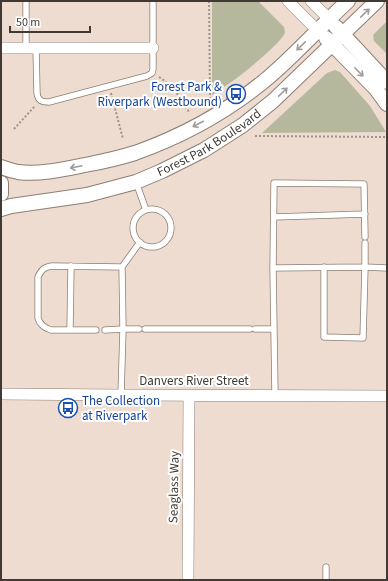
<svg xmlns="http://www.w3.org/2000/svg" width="388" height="581" viewBox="0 0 388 581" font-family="'Source Sans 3',sans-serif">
	<rect width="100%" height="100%" fill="#eddccf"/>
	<!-- green -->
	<path fill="#b6b89e" d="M212,1H258L284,27L285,33C281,40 275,45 269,51C251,68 232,82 212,95Z
		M387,21V54L374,41L373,35Z
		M335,70L340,72L370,106L386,132L262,133L327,73Z"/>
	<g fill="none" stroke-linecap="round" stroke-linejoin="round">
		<defs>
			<path id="service" d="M26,48V1
				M36,48L37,93C38,101 42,102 49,102L147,76L152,73L153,69V1
				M136,182L146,210
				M133 228a19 19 0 1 1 38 0a19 19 0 1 1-38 0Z
				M274,217L365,214
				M122,267L140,242
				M324,267V337L363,338L365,267V243
				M273,268L274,183L364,184L365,237
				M145,329H250
				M255,329H274
				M70,330L71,266
				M96,330H51C44,328 40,325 38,318V277C41,270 44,267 52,266L122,267L123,329L105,330
				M121,395L123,329H139
				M275,395L273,268L365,267L387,268
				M326,580V567"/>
			<path id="minor" d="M288,1L318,31
				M311,1L329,19
				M1,48H153
				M1,394L121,395L387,396
				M188,580L189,395"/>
			<g id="tertiary">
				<path d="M336,27L387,82"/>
				<path d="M326,38L376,89L387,104"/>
				<path d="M1,167C6,169 13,171 18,172C38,175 65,169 85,165C101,162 119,158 135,153C183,136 230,110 269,77C297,53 321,26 348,1"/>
				<path d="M1,183V194"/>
				<path id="s1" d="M1,209L11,206L87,195L136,182L162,171L204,150L243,125L273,101L377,1"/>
			</g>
		</defs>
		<!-- service casing -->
		<use href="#service" stroke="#8d7e73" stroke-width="7"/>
		<!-- minor casing -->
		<use href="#minor" stroke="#8d7e73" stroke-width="12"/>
		<!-- tertiary casing -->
		<use href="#tertiary" stroke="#8d7e73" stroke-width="16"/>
		<!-- path -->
		<path stroke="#9f938a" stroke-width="2" stroke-dasharray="2 2" stroke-linecap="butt" d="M209,1L210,100
			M159,77C173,86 181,98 189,112
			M111,93L123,139
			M14,129L35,106
			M255,136L387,137"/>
		<!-- service -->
		<use href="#service" stroke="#fff" stroke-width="5.5"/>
		<!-- minor -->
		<use href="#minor" stroke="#fff" stroke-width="11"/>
		<!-- tertiary -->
		<use href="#tertiary" stroke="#fff" stroke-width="14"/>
	</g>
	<!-- one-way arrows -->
	<defs><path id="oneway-shaft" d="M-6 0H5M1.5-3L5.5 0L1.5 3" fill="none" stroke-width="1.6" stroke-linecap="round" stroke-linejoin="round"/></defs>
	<g stroke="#a09c9a">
		<use href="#oneway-shaft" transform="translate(365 13) rotate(-44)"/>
		<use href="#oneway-shaft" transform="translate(301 46) rotate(136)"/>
		<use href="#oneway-shaft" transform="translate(359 72) rotate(45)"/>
		<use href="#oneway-shaft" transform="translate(283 92) rotate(-44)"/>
		<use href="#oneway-shaft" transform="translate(198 124) rotate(153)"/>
		<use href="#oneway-shaft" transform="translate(76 167) rotate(168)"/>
	</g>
	<!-- icons -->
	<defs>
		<symbol id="bus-ring" viewBox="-11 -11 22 22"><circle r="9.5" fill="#fff" stroke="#1a4fb4" stroke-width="1.5"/><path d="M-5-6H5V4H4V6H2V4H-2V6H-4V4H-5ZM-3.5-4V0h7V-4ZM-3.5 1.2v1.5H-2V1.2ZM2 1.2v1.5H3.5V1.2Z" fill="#1a4fb4"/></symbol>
	</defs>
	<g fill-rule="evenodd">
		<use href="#bus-ring" x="225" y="83" width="22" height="22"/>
		<use href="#bus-ring" x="57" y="397" width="22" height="22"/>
	</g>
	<g text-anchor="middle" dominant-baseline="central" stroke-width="4" stroke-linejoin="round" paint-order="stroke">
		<!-- transit labels -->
		<g font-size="13" fill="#164399" stroke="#fff" text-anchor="end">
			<text x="222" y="87">Forest Park &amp;<tspan x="222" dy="15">Riverpark (Westbound)</tspan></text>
			<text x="82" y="401" text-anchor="start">The Collection<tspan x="82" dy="15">at Riverpark</tspan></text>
		</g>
		<!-- street labels -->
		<g font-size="13" fill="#403934" stroke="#fff">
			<text stroke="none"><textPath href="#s1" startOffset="221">Forest Park Boulevard</textPath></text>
			<text x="194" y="381">Danvers River Street</text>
			<text transform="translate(174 487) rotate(-89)">Seaglass Way</text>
		</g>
	</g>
	<!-- border -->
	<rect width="388" height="581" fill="none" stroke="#403934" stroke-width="4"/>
	<!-- scale -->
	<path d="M10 26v6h80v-6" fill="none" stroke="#403934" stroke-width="2"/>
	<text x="16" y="26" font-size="12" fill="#403934" stroke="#ffffff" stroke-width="3" paint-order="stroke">50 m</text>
</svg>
